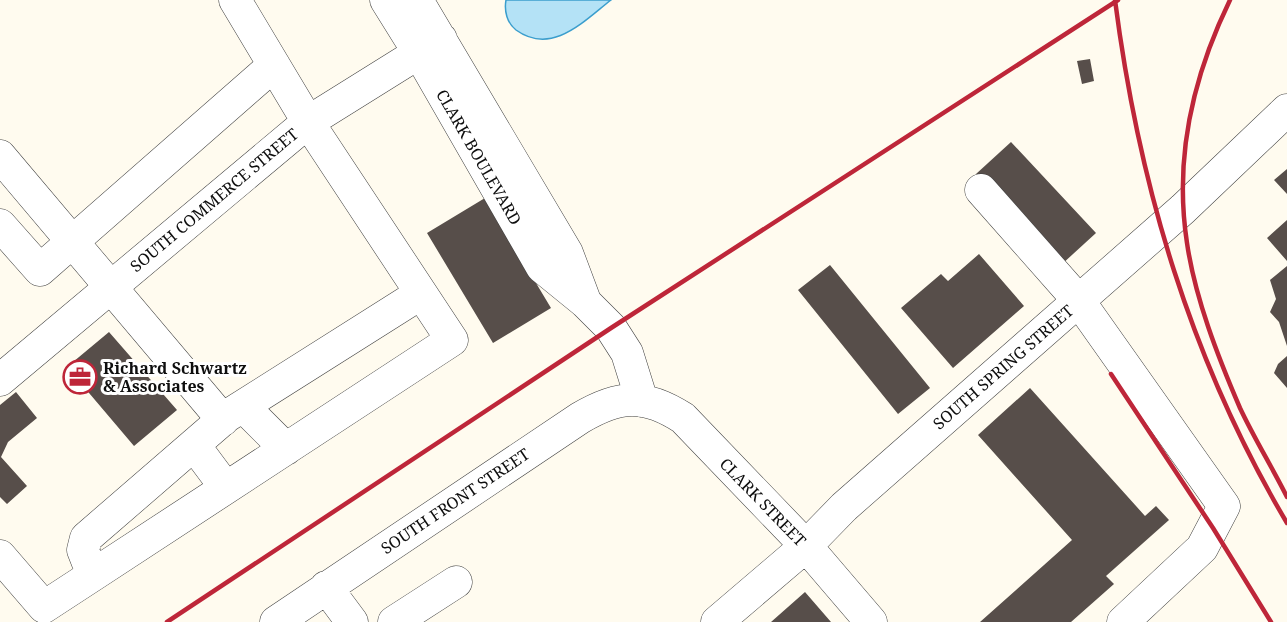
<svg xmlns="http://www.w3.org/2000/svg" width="1287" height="622" viewBox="0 0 1287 622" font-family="'Noto Serif',serif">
	<rect width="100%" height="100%" fill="#fffbef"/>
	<!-- water -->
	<path fill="#b4e2f6" stroke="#3b9ecd" stroke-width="1.5" d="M506,0H611C584,21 552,56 516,30C507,23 504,11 506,0Z"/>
	<!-- building -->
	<path fill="#574e4a" d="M1090,59L1094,81L1082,84L1077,61Z
		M1011,142L1096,233L1061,265L976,174Z
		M1287,169V194L1274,180Z
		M485,198L551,308L493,343L427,233Z
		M1287,220V261L1267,238Z
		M979,254L1024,306L953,368L901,308L941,274L948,281Z
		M830,265L930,388L898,414L798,290Z
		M1287,266V346L1279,322L1270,312L1276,299L1270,280Z
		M109,332L177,410L134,446L67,367Z
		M1287,356V388L1274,373L1278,364Z
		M1030,388L1145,516L1156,506L1169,520L1106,576L1114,584L1071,622H980L1072,540L978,435Z
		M16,392L37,418L8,442L1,457L27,486L7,504L0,497V405Z
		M805,592L831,622H771Z"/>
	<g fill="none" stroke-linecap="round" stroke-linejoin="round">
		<defs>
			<path id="minor" d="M386,0L419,53L542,267L585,302L611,328L627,353L642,401
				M417,0L567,253L585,301
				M0,156L223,420
				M981,190L1079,301L1224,506L1202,548L1123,622
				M0,225L40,270L274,65
				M0,380L308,122L441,39
				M243,406L286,449
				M194,445L226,488
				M0,556L44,607L90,577V568L83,550L86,538L227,416L420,294
				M90,577L452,340L308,122L235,0
				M326,587L352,622
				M276,622L580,418C619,395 644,393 683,418L806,546L871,622
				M394,622L456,582
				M717,622L806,546L844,507L1183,209L1287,110"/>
		</defs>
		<!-- minor casing -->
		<use href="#minor" stroke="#414141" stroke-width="33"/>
		<!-- minor -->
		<use href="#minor" stroke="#fff" stroke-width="32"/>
		<!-- rail -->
		<path stroke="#be2639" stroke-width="4.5" d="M1115,0C1139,186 1191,361 1287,523
			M1230,0C1193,76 1174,159 1187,243C1195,298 1218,357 1240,408C1254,438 1272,467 1287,497
			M1111,374L1213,528L1271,622
			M167,622L611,328L1118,0"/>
	</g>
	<!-- icons -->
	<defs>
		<symbol id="office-ring" viewBox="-11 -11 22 22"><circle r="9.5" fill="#fff" stroke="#be2639" stroke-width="1.5"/><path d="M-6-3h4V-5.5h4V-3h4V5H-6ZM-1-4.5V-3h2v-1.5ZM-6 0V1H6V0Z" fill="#be2639"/></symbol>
	</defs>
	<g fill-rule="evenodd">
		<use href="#office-ring" x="61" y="358" width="38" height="38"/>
	</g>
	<g text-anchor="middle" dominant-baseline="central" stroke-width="6" stroke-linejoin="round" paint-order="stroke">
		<!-- street labels -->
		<g font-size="16" fill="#0e0e0e" stroke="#fff">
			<text transform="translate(479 157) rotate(60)">CLARK BOULEVARD</text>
			<text transform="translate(214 200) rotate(-40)">SOUTH COMMERCE STREET</text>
			<text transform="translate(1003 367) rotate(-41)">SOUTH SPRING STREET</text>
			<text transform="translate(455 501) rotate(-34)">SOUTH FRONT STREET</text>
			<text transform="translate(763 502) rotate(46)">CLARK STREET</text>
		</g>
		<!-- poi labels -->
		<g font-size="16" font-weight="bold" fill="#0e0e0e" stroke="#fff" text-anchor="start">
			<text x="103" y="368">Richard Schwartz<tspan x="103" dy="18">&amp; Associates</tspan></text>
		</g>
	</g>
</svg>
